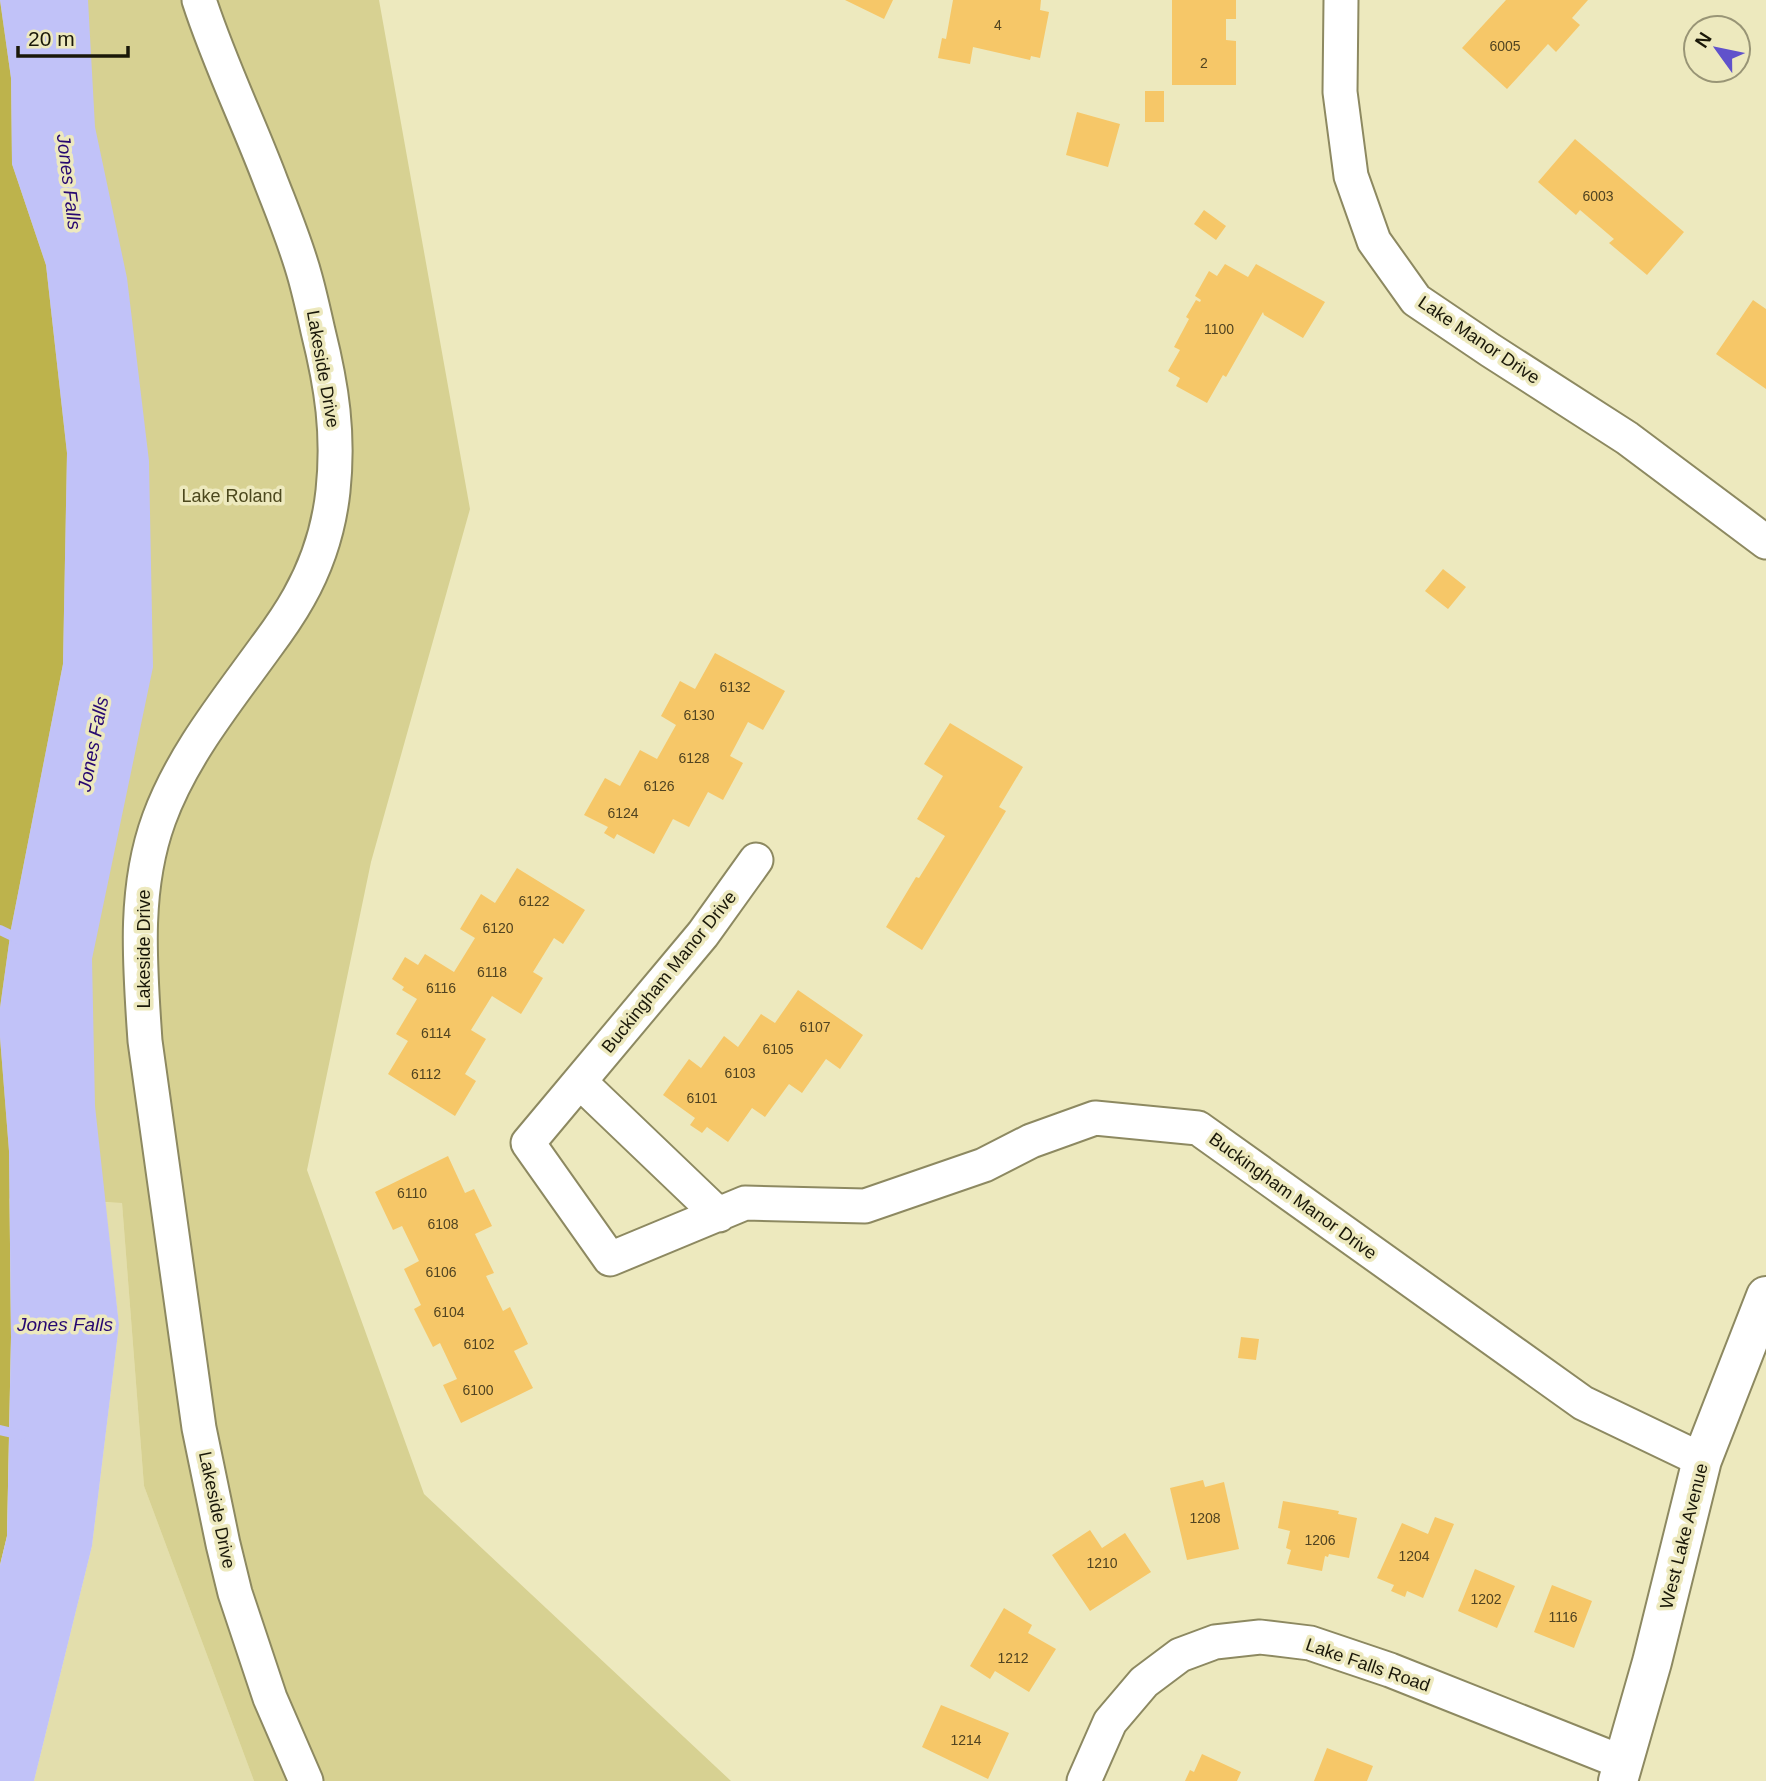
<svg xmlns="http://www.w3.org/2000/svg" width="1766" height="1781" viewBox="0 0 1766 1781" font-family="Arial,sans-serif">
	<rect width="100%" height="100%" fill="#ede9be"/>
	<!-- built -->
	<path fill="#e3deac" d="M105,1203H122L144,1486L254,1781H34L92,1546L119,1325Z"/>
	<!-- green -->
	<path fill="#d7d192" d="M0,0H379L470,509L371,862L307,1170L424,1494L731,1781H254L144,1486L122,1203L0,1198Z"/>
	<!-- forest -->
	<path fill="#bdb34c" d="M0,0L11,78L12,164L46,265L67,453L63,664L11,929L0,1008Z
		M0,1037L9,1151L11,1337L7,1536L0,1565Z"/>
	<!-- water -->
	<path fill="#c1c2f8" d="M0,0H88L95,127L127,278L149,461L153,667L92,959L95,1106L119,1325L92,1546L34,1781H0V1565L7,1536L11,1337L9,1151L0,1037V1008L11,929L63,664L67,453L46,265L12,164L11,78Z"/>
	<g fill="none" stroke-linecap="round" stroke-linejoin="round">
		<!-- stream -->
		<path stroke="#c1c2f8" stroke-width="10" d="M0,930L23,941
			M0,1430L21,1435"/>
	</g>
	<!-- building -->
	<path fill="#f6c768" d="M845,0H893L884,19Z
		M953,0H1041L1040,10L1049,12L1040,58L1031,56L1030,60L973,47L970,64L938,58L942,38L946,39Z
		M1172,0H1236V19H1226V40L1236,41V85H1172Z
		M1506,0H1588L1572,18L1580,25L1556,52L1548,44L1507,89L1462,48Z
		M1145,91H1164V122H1145Z
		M1077,112L1120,124L1108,167L1066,155Z
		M1575,139L1684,232L1647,275L1609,243L1614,239L1580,210L1576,215L1538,182Z
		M1204,210L1226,226L1216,240L1194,224Z
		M1225,264L1248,277L1256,264L1325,302L1303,338L1264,315L1263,312L1226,377L1223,375L1207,403L1176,386L1180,378L1168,371L1180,350L1174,347L1189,319L1186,317L1196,300L1200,302L1201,300L1195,296L1209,271L1217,276Z
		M1753,300L1766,309V389L1716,354Z
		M1443,569L1466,587L1448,609L1425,591Z
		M715,653L785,691L763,730L748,722L730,756L743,763L723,800L708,792L689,827L673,819L654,854L617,834L614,839L604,833L608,827L584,815L605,778L620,786L640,750L657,759L676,725L661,716L680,681L695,689Z
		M950,723L1023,767L999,807L1006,811L922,950L886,927L916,877L919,878L945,836L917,819L943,776L924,764Z
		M517,868L585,910L563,944L554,938L533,972L543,978L521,1014L492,996L471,1030L486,1039L465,1074L476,1081L455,1116L388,1074L408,1041L396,1034L417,999L402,990L404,987L392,979L405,957L418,965L425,954L454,972L475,938L460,929L481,894L495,903Z
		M798,990L863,1035L840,1069L826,1059L802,1093L789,1084L765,1117L752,1108L728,1142L707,1127L702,1133L690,1125L695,1118L663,1095L689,1059L701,1068L724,1036L738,1047L761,1014L775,1023Z
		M448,1156L465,1193L474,1189L492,1226L475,1234L494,1273L486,1276L503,1311L510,1307L528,1344L514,1351L533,1388L461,1423L443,1385L457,1379L440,1343L433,1347L414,1309L421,1305L404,1269L419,1261L402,1226L393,1230L375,1192Z
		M1241,1337L1259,1339L1256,1360L1238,1358Z
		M1203,1480L1205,1487L1224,1482L1239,1549L1187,1560L1170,1488Z
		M1283,1501L1339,1511L1338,1514L1357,1518L1349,1558L1329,1554L1328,1557L1325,1556L1322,1571L1287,1564L1291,1550L1286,1548L1290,1531L1278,1528Z
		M1435,1517L1454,1524L1423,1598L1407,1591L1405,1597L1391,1591L1394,1585L1377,1578L1402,1523L1428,1534Z
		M1090,1530L1102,1548L1125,1533L1151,1572L1090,1611L1052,1555Z
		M1475,1569L1515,1586L1497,1628L1458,1611Z
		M1552,1585L1592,1601L1574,1648L1534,1632Z
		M1004,1608L1032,1625L1028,1633L1056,1649L1029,1692L995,1671L990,1679L970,1666Z
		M941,1705L1009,1733L988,1779L922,1747Z
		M1327,1748L1373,1766L1367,1781H1314Z
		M1202,1754L1241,1772L1237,1781H1185L1190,1770L1194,1772Z"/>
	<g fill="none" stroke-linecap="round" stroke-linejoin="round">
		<defs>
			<path id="minor" d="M199,0C219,62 248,121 271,182C283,213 296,244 305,277C310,295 314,313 318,331C332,387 339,434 333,491C329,528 317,565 299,597C289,615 277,632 265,648C226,702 182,756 159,819C133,890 140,966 145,1041L199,1428L223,1544L235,1593L270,1698L306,1781
				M1341,0L1340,92L1351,176L1374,241L1416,300L1490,350L1627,438L1766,542
				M756,860L703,934L528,1143L610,1259L745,1203L865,1206L984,1165L1031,1141L1095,1118L1198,1128L1583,1403L1702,1460
				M580,1082L719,1215
				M1084,1781L1110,1722L1144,1682L1180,1655L1215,1642L1260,1637L1310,1643L1390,1670L1624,1763"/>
			<path id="tertiary" d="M1618,1781L1652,1662L1702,1460L1766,1296"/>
		</defs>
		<!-- minor casing -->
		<use href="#minor" stroke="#8d8961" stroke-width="37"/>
		<!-- tertiary casing -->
		<use href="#tertiary" stroke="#8d8961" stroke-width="42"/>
		<!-- minor -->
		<use href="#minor" stroke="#fff" stroke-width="33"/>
		<!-- tertiary -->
		<use href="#tertiary" stroke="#fff" stroke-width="38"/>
	</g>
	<g text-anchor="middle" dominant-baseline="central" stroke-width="7" stroke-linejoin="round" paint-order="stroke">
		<!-- number labels -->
		<g font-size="14" fill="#514421">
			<text x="998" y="25">4</text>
			<text x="1505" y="46">6005</text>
			<text x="1204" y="63">2</text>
			<text x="1598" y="196">6003</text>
			<text x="1219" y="329">1100</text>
			<text x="735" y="687">6132</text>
			<text x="699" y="715">6130</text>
			<text x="694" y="758">6128</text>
			<text x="659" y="786">6126</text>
			<text x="623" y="813">6124</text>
			<text x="534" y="901">6122</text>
			<text x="498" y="928">6120</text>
			<text x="492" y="972">6118</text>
			<text x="441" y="988">6116</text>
			<text x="815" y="1027">6107</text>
			<text x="436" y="1033">6114</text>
			<text x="778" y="1049">6105</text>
			<text x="740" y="1073">6103</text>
			<text x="426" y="1074">6112</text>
			<text x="702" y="1098">6101</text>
			<text x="412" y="1193">6110</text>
			<text x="443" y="1224">6108</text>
			<text x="441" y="1272">6106</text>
			<text x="449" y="1312">6104</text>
			<text x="479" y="1344">6102</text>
			<text x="478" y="1390">6100</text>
			<text x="1205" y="1518">1208</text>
			<text x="1320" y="1540">1206</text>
			<text x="1414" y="1556">1204</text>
			<text x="1102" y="1563">1210</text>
			<text x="1486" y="1599">1202</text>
			<text x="1563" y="1617">1116</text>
			<text x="1013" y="1658">1212</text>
			<text x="966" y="1740">1214</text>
		</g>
		<!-- street labels -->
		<g font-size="18" fill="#1a1809" stroke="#ede9be">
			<text transform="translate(1479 340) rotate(34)">Lake Manor Drive</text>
			<text transform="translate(323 369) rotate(80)">Lakeside Drive</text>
			<text transform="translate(144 949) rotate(-90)">Lakeside Drive</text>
			<text transform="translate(669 972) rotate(-51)">Buckingham Manor Drive</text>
			<text transform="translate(1293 1196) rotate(36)">Buckingham Manor Drive</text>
			<text transform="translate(217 1510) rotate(78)">Lakeside Drive</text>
			<text transform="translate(1684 1536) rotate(-76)">West Lake Avenue</text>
			<text transform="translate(1368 1665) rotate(19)">Lake Falls Road</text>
		</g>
		<!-- park labels -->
		<g font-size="18" fill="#4c481d" stroke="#ede9be">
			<text x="232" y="496">Lake Roland</text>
		</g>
		<!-- water labels -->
		<g font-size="19" font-style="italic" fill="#270870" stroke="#ede9be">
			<text transform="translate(69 182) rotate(83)">Jones Falls</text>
			<text transform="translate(93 744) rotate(-79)">Jones Falls</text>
			<text x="65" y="1324">Jones Falls</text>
		</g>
	</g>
	<!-- north arrow -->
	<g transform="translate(1717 49) rotate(303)"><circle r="33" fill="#ede9be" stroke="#999576" stroke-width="2"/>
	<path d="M0-5L12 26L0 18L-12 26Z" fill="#6052cb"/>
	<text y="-10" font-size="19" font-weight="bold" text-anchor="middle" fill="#1a1809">N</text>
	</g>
	<!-- scale -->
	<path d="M18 46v10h110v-10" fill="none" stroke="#1a1809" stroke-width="3.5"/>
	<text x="28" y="46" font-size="21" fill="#1a1809" stroke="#ede9be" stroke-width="5" paint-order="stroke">20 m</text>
</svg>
